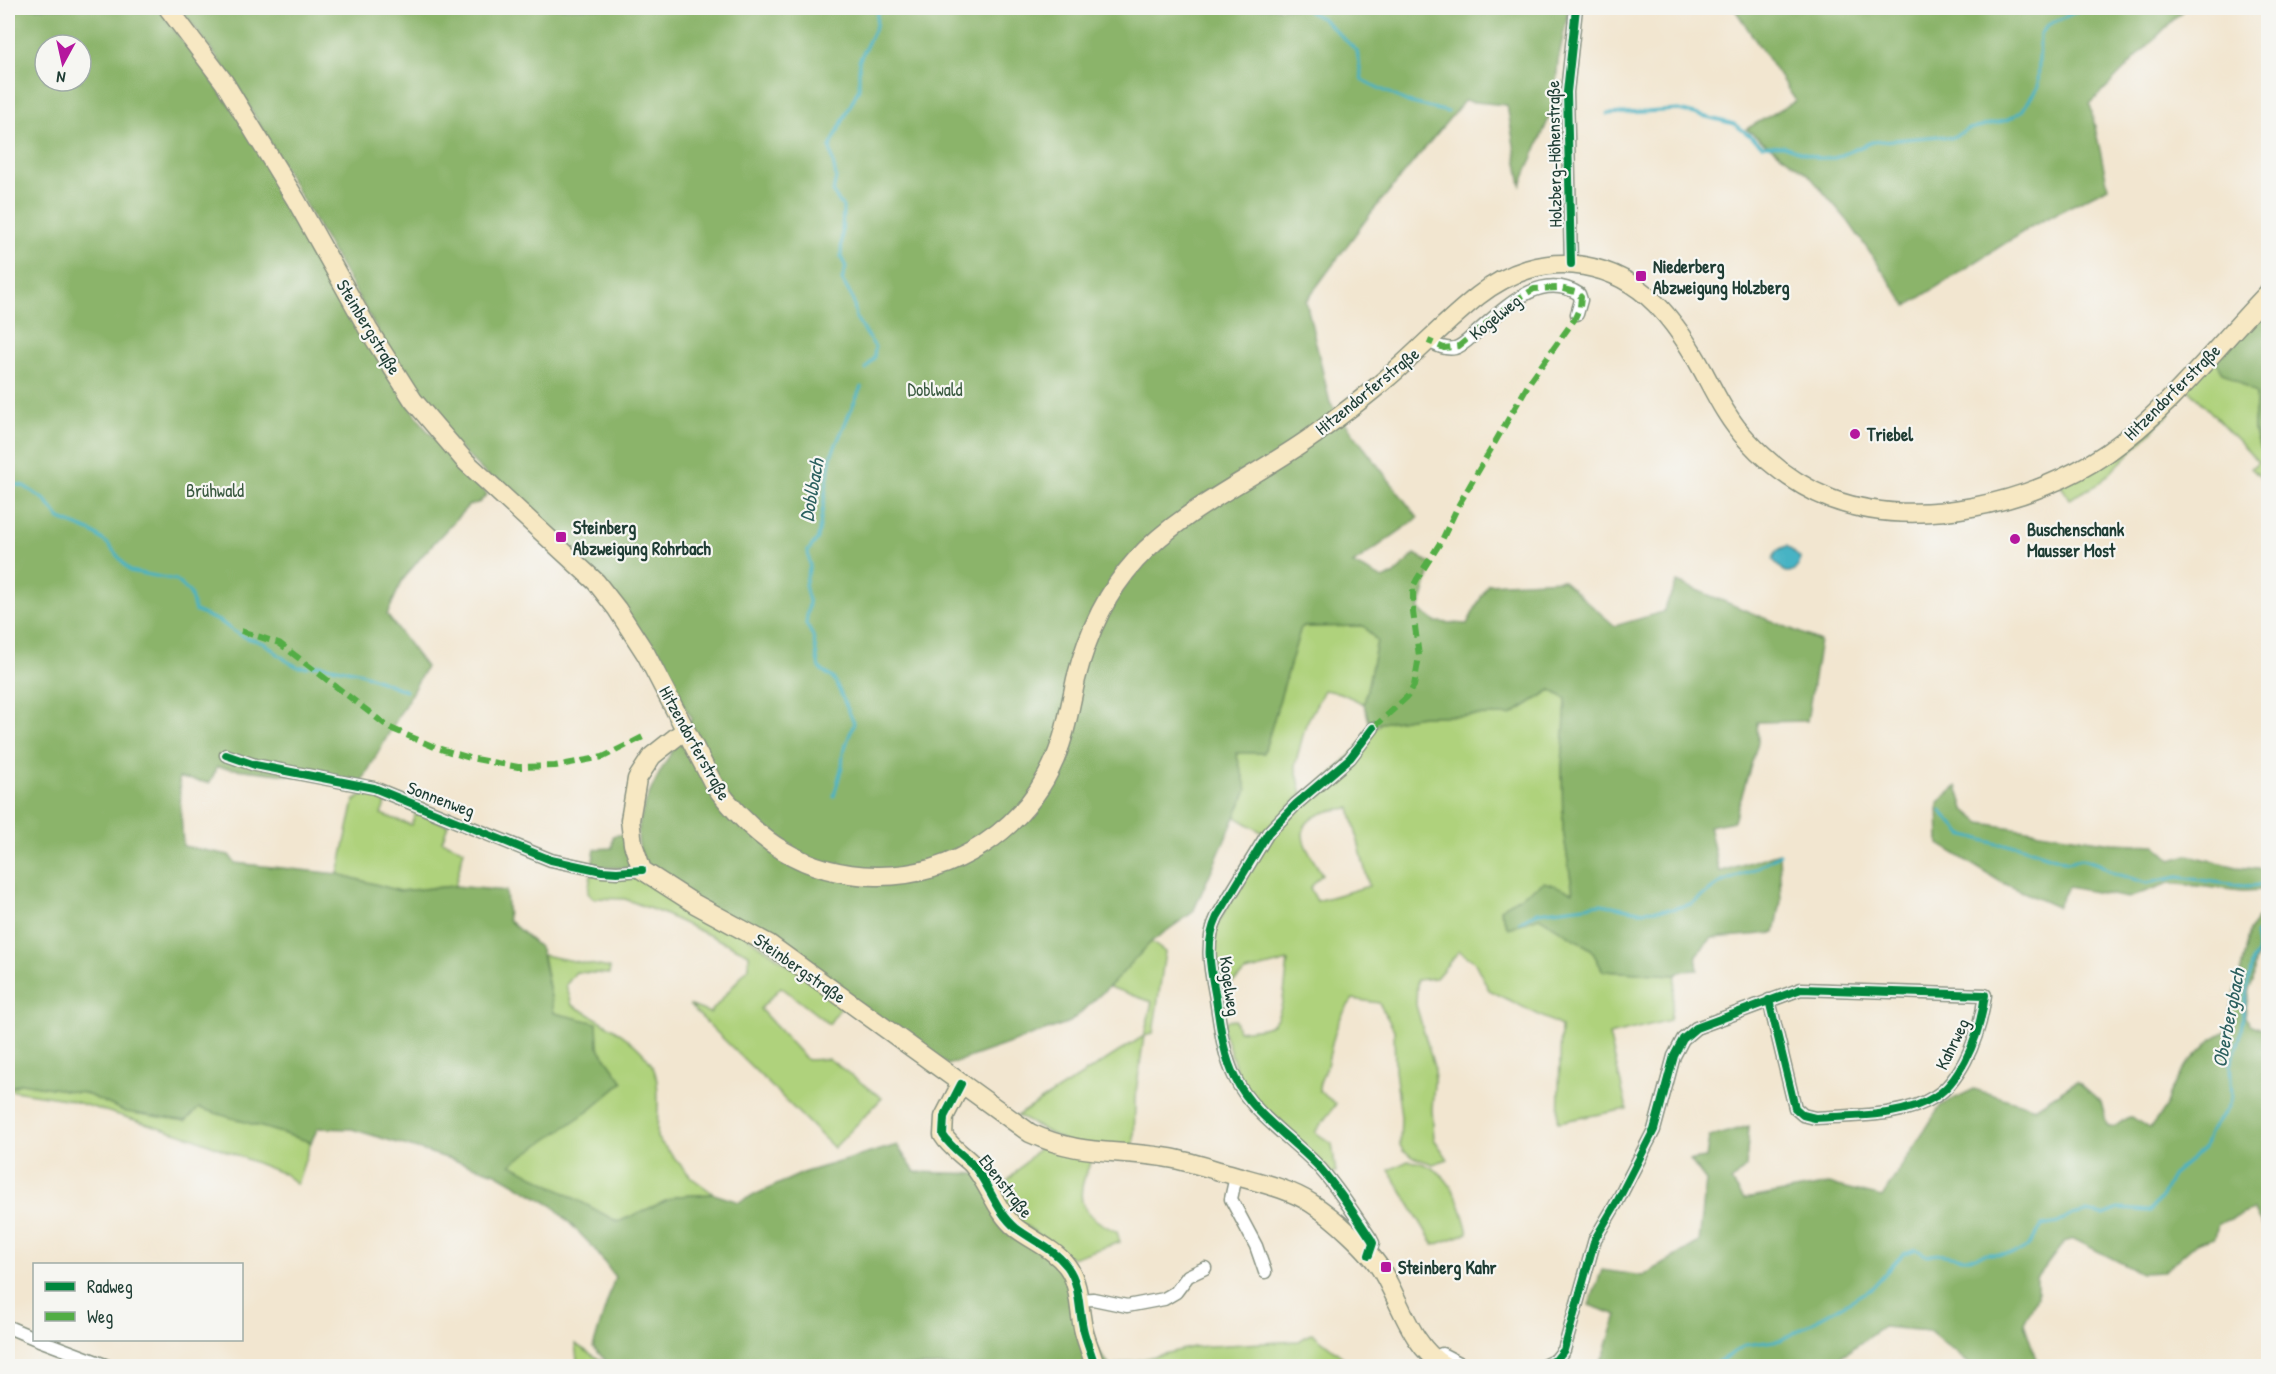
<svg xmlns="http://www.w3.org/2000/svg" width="2276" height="1374" viewBox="0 0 2276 1374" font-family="'Patrick Hand',sans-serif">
	<rect width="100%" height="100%" fill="#f6f6f2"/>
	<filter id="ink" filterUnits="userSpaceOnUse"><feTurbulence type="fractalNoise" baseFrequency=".0167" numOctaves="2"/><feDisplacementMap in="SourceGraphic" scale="12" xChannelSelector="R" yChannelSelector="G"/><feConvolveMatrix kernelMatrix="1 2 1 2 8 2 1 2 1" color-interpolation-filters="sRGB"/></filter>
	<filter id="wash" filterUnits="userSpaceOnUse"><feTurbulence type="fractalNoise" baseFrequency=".008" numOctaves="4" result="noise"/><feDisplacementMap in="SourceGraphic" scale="24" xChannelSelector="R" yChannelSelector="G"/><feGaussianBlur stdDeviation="1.35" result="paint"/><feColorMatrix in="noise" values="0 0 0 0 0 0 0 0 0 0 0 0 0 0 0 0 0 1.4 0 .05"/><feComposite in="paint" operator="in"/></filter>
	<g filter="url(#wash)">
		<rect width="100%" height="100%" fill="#f2e6d0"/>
		<!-- green -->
		<path fill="#afd27b" stroke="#678858" stroke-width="1.5" fill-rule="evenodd" d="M2220,351L2221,371L2256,393C2258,414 2248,426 2259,445C2262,450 2263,453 2268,455V485L2251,468L2258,462L2187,387Z
			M2166,409L2170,413L2100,483L2069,499L2061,485Z
			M1364,626L1377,641L1364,704L1341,693L1324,690L1306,724L1295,765L1302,794L1263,833L1234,816L1246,790L1236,752L1264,753L1301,627Z
			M1551,690L1567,699L1562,766L1563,830L1573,892L1500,910L1508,928L1539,916L1591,949L1603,971L1676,975L1670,1020L1609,1035L1627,1109L1558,1122L1561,1026L1489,990L1474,961L1459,951L1436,978L1417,980L1416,1005L1435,1070L1432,1109L1434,1139L1448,1159L1433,1164L1413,1157L1403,1151L1400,1145L1401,1117L1395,1070L1394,1030L1379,1003L1353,999C1333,1024 1334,1040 1326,1069C1323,1077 1318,1082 1319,1091L1336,1104L1315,1132L1332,1144L1336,1173H1330L1260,1109L1241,1084L1223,1029L1226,1021L1235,1020L1238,1031C1248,1029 1263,1030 1271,1025C1284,1017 1286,975 1288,961L1246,972L1230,984L1216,989L1214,931L1262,846L1381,723L1422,716L1511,715ZM1350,808L1369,886L1317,901L1310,888L1322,874C1316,864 1309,854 1305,844C1294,816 1331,809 1350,808Z
			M365,794L387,800L381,814L411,825L416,813L448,825L442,841L464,850L455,886L400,891L338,874L354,801Z
			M591,874L613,877H645L745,935L844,1003L829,1024L781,987L760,1009L807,1060L829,1059L882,1098L834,1148L689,1005L710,1013L749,967V954L664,914L625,899L593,898L588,893Z
			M1151,942L1165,952L1153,1034L1144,1036L1135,1099L1134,1148L1071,1144L1017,1116L1144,1036L1152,1002L1109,987Z
			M543,955L610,968L609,974L576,972L566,985L572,1005C597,1018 650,1046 656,1076C660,1092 657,1121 657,1138L692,1178L714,1194L677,1196L618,1222L510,1164L590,1110L623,1082L598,1047L597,1023L554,1013Z
			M21,1083L84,1093L126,1112L199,1108L311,1142L297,1184L284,1174L194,1138L66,1099L8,1090Z
			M1041,1146L1093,1158C1073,1198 1077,1213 1117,1232L1120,1242L1072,1258L1009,1214L999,1190Z
			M1408,1161C1448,1163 1460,1200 1468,1233L1434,1245L1389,1170Z
			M1312,1333L1354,1366H1113L1193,1347L1299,1341Z
			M575,1344L610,1366H575L577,1360Z"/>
		<!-- forest -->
		<path fill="#8bb46b" stroke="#557850" stroke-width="1.5" fill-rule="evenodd" d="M8,8H158L236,113L381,364L425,428L487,494L480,502L468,506L421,557L402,581L387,615L426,667L361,783L217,767L210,783L179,778L183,846L229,855L235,863L338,874L400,891L455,886L506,891L508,920L541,949L554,1013L597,1023L598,1047L623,1082L590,1110L511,1164L618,1222L677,1196L714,1194L739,1202L805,1172L897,1145L915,1172L981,1174L1009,1214L1062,1251L1091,1340L1110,1366H611L593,1347L615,1277L593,1247L553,1206L496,1173L352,1129L318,1128L311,1142L199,1108L186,1121L126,1112L84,1093L21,1083L8,1089ZM45,45H81V81H45Z
			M180,8H1569L1558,61L1554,106L1521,185L1507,105L1464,101L1371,213L1306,301L1330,403L1418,518L1353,564L1383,579L1393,575L1415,554L1432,564L1419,610L1436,622L1467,624L1488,584L1562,580L1615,626L1663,612L1677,582L1820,641L1807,721L1757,722L1758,742L1734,821L1709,826L1719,872L1779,853L1781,901L1775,933L1712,938L1696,955L1698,970L1681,971L1676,975L1603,971L1591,949L1539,917L1508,928L1500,909L1544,882L1573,892L1563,830L1562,766L1566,699L1551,690L1511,715L1422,716L1370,725L1364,704L1377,641L1364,626L1301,627L1264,753H1236L1247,790L1193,912L1151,942L1114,982L1070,1022L948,1065L647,867C644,860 640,853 639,845C631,811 675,747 692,718L615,600L446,435L398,366L235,82Z
			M1734,8H2185L2090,104L2108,187L2032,226L1907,306L1848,221L1808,174L1746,129L1796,101Z
			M2268,301V455C2263,453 2262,450 2259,445C2248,425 2258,414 2256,393L2221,371L2216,359Z
			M1957,786L1964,809L1981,823L2112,843L2156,845L2171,860L2188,855L2237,867L2268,870V897L2263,890L2243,891L2169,883L2128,898L2068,887L2057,907L2001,882L1939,844L1938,802Z
			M625,834L632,864L629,868L592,867L595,849L612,848L613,836Z
			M2268,915V930L2262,949L2255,961L2253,981L2249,989L2245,1017L2250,1024L2268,1032L2266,1052L2268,1060V1235L2253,1210L2218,1224L2215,1237L2196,1243L2163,1272L2141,1273L2074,1239L2064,1242L2037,1278V1297L2024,1323L2037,1362L2026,1366H1972L1929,1331L1883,1327L1827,1366H1597L1604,1355L1617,1315L1589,1305L1602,1270L1643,1276L1699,1242L1706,1181L1690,1160L1706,1158L1709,1137L1749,1126L1746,1167L1731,1181L1744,1199L1829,1184L1882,1197L1941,1105L1974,1089L2035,1108L2077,1081L2101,1102L2107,1125C2119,1131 2120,1117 2132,1117L2148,1128L2151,1127L2165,1108L2170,1092L2184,1068L2212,1039L2226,1031L2230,1025V1010L2240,976L2249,930L2258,918Z"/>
		<!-- water -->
		<path fill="#47b3c4" stroke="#33787c" stroke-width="1.5" d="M1787,546L1800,558L1799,565L1793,572H1785L1773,560C1774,552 1779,548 1787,546Z"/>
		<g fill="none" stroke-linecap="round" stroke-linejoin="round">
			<!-- stream -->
			<path stroke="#47b3c4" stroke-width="3" d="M1306,8L1309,12L1323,19L1357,51L1362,80L1408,102L1448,112
				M1607,114L1679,110L1734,124L1762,145L1783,146L1819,158H1835L1872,142L1939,136L1951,138L1969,129L2008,120L2022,111L2038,87L2040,35L2048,25L2084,8
				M866,369L874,358L875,347L856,318L853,299L842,280L846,267L841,257L843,207L833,193L836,177L830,147L859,88V61L876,26L878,8
				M8,483L24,486L45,500L60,519L92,532L108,544L130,571L176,580L190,593L195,611L221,622L233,631L247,638L264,643L287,661L298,667H308
				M313,666L320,665L358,672L406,691
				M834,796L842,766L843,753L854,723L834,679L819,668L813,636L806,624L809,602L805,585L810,566L808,551L818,538L831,456L861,387
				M1941,811L1962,834L1997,844L2016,845L2067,862L2082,859L2099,864L2113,873L2147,883L2178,877L2243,886L2268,885
				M1519,922L1538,912L1601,904L1639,911L1672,909L1691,904L1722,882L1751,871L1780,854
				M1711,1366L1746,1345L1781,1340L1870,1290L1903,1254L1916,1249L1927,1256C1942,1251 1955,1259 1970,1258C1976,1258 1981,1254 1988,1254C2024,1253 2022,1257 2042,1226L2058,1223L2072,1215L2086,1212L2104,1215L2119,1209L2150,1211L2164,1193L2172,1175L2204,1148L2209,1133L2227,1109L2232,1096L2230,1065L2240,1038L2247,988L2253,960L2258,951L2255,934L2268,931"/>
		</g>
	</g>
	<g filter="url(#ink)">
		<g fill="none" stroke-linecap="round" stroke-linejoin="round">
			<defs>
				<path id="street" d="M1571,264L1567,92L1576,8
					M1428,341C1436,345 1445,350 1455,348C1463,346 1471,337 1477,332C1505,308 1540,270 1579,294L1581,300L1577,314
					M226,755L255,765L374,788L551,860L602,871L617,872L642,870
					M1236,1176L1231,1199L1256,1246L1265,1272
					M1369,1255L1373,1243L1371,1239C1354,1214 1337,1186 1317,1165C1289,1136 1253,1114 1235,1078C1222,1052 1220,1022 1215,993C1210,967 1205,942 1217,917L1268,833L1296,804L1350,758L1373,728
					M1079,1300L1093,1299L1127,1306L1164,1299L1176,1292L1188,1276L1205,1268
					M8,1327L34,1338
					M39,1340L108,1366
					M1437,1357L1442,1354L1465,1366
					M1543,1366L1556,1360L1564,1350L1595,1239L1617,1202L1654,1130L1674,1056L1683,1039L1696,1028L1801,989L1985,995C1982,1018 1976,1040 1965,1061C1958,1074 1949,1088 1936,1096C1902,1118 1854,1115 1815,1118L1803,1115L1795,1108L1769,1000"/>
				<path id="secondary" d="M168,8L224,82L296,200L368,329L413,400L465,461L596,582L617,609L646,654L713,783C754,840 804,875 876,876C953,877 1025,830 1055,759C1066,733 1070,706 1076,679C1087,635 1105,594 1136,560C1182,509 1256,477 1313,436C1337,418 1363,399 1386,379C1418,352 1446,321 1478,296C1508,272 1546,259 1584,266C1643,276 1676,321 1703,371C1716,395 1728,420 1747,440C1771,466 1798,486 1831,499C1917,531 2034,503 2107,453C2169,410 2216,347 2268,293
					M685,730L652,756L637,779L630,820L633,844L642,870L695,904L769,944L1030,1133C1080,1156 1112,1149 1163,1157C1186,1160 1208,1168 1230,1174C1257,1182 1288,1188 1311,1203C1333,1217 1371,1251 1383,1273C1401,1304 1413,1349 1445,1366
					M961,1084L944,1117L943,1135C951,1148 962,1154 972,1164C989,1183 996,1212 1016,1228C1033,1241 1053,1248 1067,1266C1081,1285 1078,1310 1084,1332C1087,1343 1092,1355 1095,1366"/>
			</defs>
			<!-- street casing -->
			<use href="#street" stroke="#889282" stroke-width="15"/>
			<!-- secondary casing -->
			<use href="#secondary" stroke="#889282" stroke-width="21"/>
			<!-- street -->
			<use href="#street" stroke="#fff" stroke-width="12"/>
			<!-- secondary -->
			<use href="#secondary" stroke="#f7e8c3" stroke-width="18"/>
			<!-- quiet -->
			<path stroke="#52ad45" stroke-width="6" stroke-dasharray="12 6" stroke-linecap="butt" d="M241,631L279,643L390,728L437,748L470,758L518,767L555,766L603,757L643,737
				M1373,728L1407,697L1414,686L1419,656L1413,612V587L1417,579L1442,540L1458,506L1531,380L1574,320L1580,307L1581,297L1575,292L1560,288L1534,289L1511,303L1459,346L1444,348L1428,341"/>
			<defs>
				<path id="cycleway" d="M1571,264L1567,92L1576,8
					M226,755L255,765L374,788L551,860L602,871L617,872L642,870
					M961,1084L944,1117L943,1135C951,1148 962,1154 972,1164C989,1183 996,1212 1016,1228C1033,1241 1053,1248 1067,1266C1081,1285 1078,1310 1084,1332C1087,1343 1092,1355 1095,1366
					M1369,1255L1373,1243L1371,1239C1354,1214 1337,1186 1317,1165C1289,1136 1253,1114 1235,1078C1222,1052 1220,1022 1215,993C1210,967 1205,942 1217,917L1268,833L1296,804L1350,758L1373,728
					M1543,1366L1556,1360L1564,1350L1595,1239L1617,1202L1654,1130L1674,1056L1683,1039L1696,1028L1801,989L1985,995C1982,1018 1976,1040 1965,1061C1958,1074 1949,1088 1936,1096C1902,1118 1854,1115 1815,1118L1803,1115L1795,1108L1769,1000"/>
			</defs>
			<!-- cycleway casing -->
			<use href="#cycleway" stroke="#f6f6f2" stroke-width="11"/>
			<!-- cycleway -->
			<use href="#cycleway" stroke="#00873e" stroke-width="8"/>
		</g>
	</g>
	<!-- markers -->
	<g fill="#b5179e" stroke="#f6f6f2" stroke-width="2">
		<rect x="1635" y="270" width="12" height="12" rx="3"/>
		<circle cx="1855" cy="434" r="6"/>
		<rect x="555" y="531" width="12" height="12" rx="3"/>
		<circle cx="2015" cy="539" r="6"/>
		<rect x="1380" y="1261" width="12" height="12" rx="3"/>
	</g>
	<g text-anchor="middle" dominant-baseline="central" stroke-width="4.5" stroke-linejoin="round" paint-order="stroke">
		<!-- street labels -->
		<g font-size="18" fill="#1f3d34" stroke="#f6f6f2">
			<text transform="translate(1554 154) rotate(-91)">Holzberg-Höhenstraße</text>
			<text transform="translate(1495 317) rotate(-39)">Kogelweg</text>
			<text transform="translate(369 327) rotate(59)">Steinbergstraße</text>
			<text transform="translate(1367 391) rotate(-39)">Hitzendorferstraße</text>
			<text transform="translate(2172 392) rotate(-45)">Hitzendorferstraße</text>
			<text transform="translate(695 743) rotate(61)">Hitzendorferstraße</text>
			<text transform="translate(441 799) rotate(21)">Sonnenweg</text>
			<text transform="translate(800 968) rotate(35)">Steinbergstraße</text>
			<text transform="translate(1230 986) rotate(82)">Kogelweg</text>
			<text transform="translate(1952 1044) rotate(-64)">Kahrweg</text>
			<text transform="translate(1006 1186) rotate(52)">Ebenstraße</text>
		</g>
		<!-- poi labels -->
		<g font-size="18" font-weight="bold" fill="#1f3d34" stroke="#f6f6f2" text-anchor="start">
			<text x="1653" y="266">Niederberg<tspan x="1653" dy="21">Abzweigung Holzberg</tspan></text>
			<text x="1867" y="434">Triebel</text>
			<text x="573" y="527">Steinberg<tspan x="573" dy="21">Abzweigung Rohrbach</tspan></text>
			<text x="2027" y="529">Buschenschank<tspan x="2027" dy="21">Mausser Most</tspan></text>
			<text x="1398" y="1267">Steinberg Kahr</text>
		</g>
		<!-- park labels -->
		<g font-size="18" fill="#3c5b42" stroke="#f6f6f2">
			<text x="935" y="389">Doblwald</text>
			<text x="215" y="490">Brühwald</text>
		</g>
		<!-- water labels -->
		<g font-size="20" font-style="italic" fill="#2b605f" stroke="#f6f6f2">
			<text transform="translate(811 490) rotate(-80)">Doblbach</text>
			<text transform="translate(2228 1018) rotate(-79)">Oberbergbach</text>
		</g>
	</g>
	<!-- margin -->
	<rect width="2276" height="1374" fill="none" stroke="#f6f6f2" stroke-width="30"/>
	<!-- legend -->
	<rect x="33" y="1263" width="210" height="78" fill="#f6f6f2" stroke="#a0aca6" stroke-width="1.5"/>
	<rect x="45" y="1282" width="30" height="9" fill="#00873e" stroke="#a0aca6" stroke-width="1.5"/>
	<text x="87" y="1293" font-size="18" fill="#1f3d34">Radweg</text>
	<rect x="45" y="1312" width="30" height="9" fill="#52ad45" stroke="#a0aca6" stroke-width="1.5"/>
	<text x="87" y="1323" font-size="18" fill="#1f3d34">Weg</text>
	<!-- north arrow -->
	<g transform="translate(63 63) rotate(188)"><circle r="28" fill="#f6f6f2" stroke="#a0aca6" stroke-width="1.5"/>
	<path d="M0-4.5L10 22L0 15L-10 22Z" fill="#b5179e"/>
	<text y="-9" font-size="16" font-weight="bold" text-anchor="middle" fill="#1f3d34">N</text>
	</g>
</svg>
